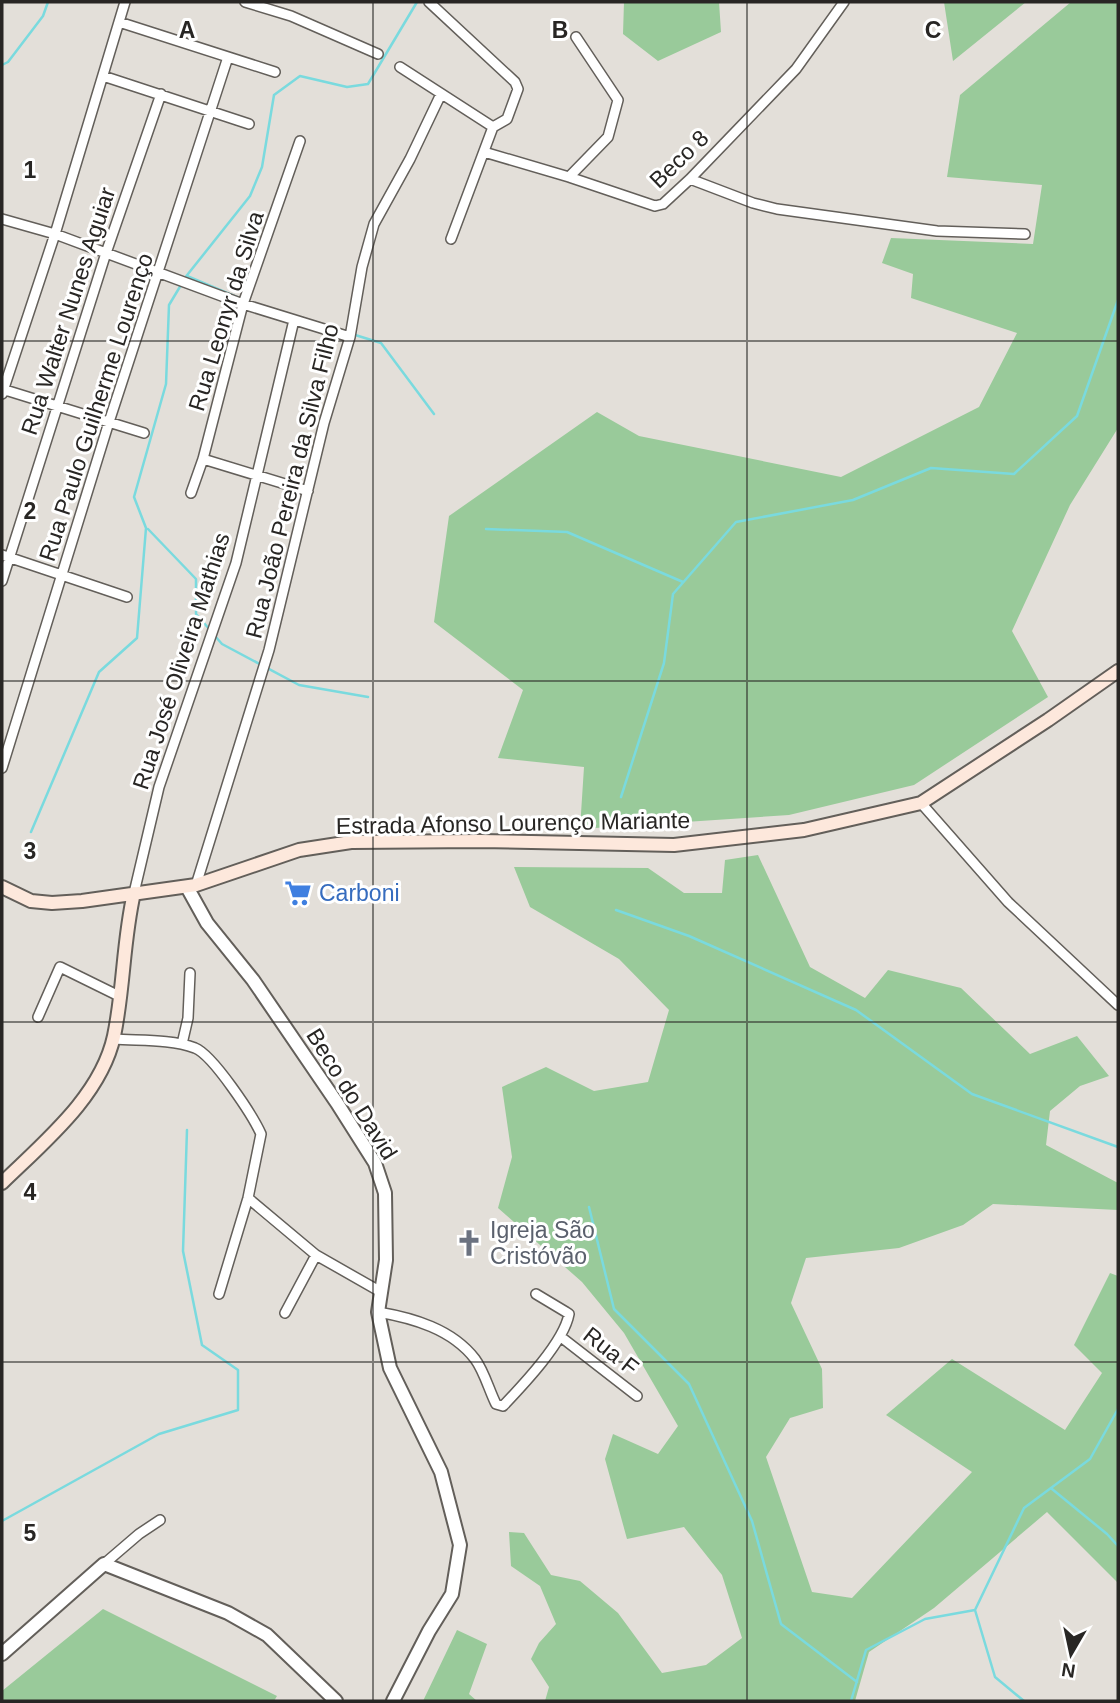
<svg xmlns="http://www.w3.org/2000/svg" width="1120" height="1703" viewBox="0 0 1120 1703" font-family="Arial,sans-serif">
	<rect width="100%" height="100%" fill="#e3dfd9"/>
	<!-- green -->
	<path fill="#99ca9a" d="M624,2H719L721,32L658,61L623,34Z
		M944,2H1026L953,61Z
		M1071,2H1118V428L1070,505L1012,631L1048,697L914,785L789,815L580,829L584,767L498,758L523,690L434,622L449,516L597,412L639,436L841,477L979,407L1017,333L911,298L913,274L882,263L891,238L1033,244L1042,185L947,177L960,95Z
		M758,855L810,967L865,998L888,970L961,988L1030,1054L1077,1036L1109,1076L1080,1086L1050,1111L1046,1145L1118,1183V1210L993,1204L963,1225L899,1248L806,1258L791,1303L822,1369L823,1408L790,1418L766,1457L812,1592L852,1598L972,1472L886,1415L952,1359L1065,1430L1102,1373L1074,1345L1110,1273L1118,1276V1583L1047,1512L934,1608L869,1652L855,1701H545L549,1687L531,1659L539,1643L556,1624L540,1586L511,1566L509,1532L524,1533L551,1575L580,1581L618,1613L662,1673L706,1665L742,1638L722,1575L684,1527L627,1539L605,1459L613,1434L658,1454L678,1426L624,1333L582,1282L498,1208L512,1157L502,1087L546,1067L594,1091L648,1082L669,1010L619,959L530,907L514,867L648,868L684,893H722L725,860Z
		M103,1609L277,1696L274,1701H2V1691Z
		M457,1630L487,1644L469,1694L477,1701H423Z"/>
	<g fill="none" stroke-linecap="round" stroke-linejoin="round">
		<!-- stream -->
		<path stroke="#7adade" stroke-width="2.5" d="M2,65L8,62L43,16L48,2
			M187,276L239,298
			M184,279L250,196L262,167L274,95L300,76L347,87L368,84L417,2
			M352,334L381,343L434,414
			M148,529L196,579V614L211,631
			M486,529L567,532L683,582
			M215,636L222,644L299,685L368,697
			M621,797L664,663L673,594L736,522L853,500L931,468L1014,474L1077,416L1118,300
			M31,832L99,672L137,638L146,528L134,497L166,384L169,305L181,285
			M616,910L689,936L856,1010L972,1094L1118,1147
			M589,1207L614,1309L689,1384L752,1521L781,1624L857,1682
			M1052,1489L1107,1534L1118,1546
			M2,1521L159,1434L238,1410V1370L202,1345L183,1251L187,1130
			M975,1610L995,1677L1024,1701
			M851,1701L866,1650L925,1619L975,1610L1024,1508L1090,1459L1118,1409"/>
		<defs>
			<path id="minor" d="M245,2L291,16L378,54
				M429,2L515,82L518,89L507,119L493,127
				M119,22L275,72
				M400,67L493,127L451,239
				M103,76L249,124
				M484,152L569,177L655,206L663,204L690,179L796,69L844,2
				M569,177L608,137L618,100L576,37
				M690,179L753,203L777,209L937,231L1025,234
				M2,219L55,234L243,304L350,337
				M2,389L144,433
				M2,394L55,234L125,2
				M203,459L308,491
				M191,493L203,459L243,304L300,141
				M2,555L127,597
				M2,581L106,253L161,94
				M2,768L109,422L228,57
				M921,803L1008,902L1118,1005
				M196,885L269,650L324,423L350,337L362,267L374,224L410,159L441,94
				M134,893L159,787L236,563L294,320
				M38,1017L60,967L121,997
				M114,1039C140,1041 170,1039 195,1048C213,1055 253,1116 261,1134L248,1198L219,1294
				M182,1044L188,1018L190,973
				M248,1198L316,1255L381,1292
				M378,1312C413,1318 452,1329 475,1359C484,1371 489,1390 496,1404L503,1406C523,1385 564,1342 569,1314L566,1312L536,1294
				M285,1313L316,1255
				M561,1337L637,1396
				M104,1564L139,1534L160,1520"/>
			<path id="tertiary" d="M187,887L207,923L253,980L337,1103L375,1163L385,1193L386,1260L378,1312L390,1368L441,1472L460,1545L452,1594L429,1631L393,1701
				M2,1654L104,1564L228,1613L267,1635L336,1701"/>
			<path id="secondary" d="M2,887L31,901L52,903L82,901L196,885L299,850L351,842L480,841L674,845L804,830L921,803L1048,720L1118,671
				M2,1183C44,1142 101,1096 114,1036C124,988 123,940 134,893"/>
		</defs>
		<!-- minor casing -->
		<use href="#minor" stroke="#635f5a" stroke-width="12"/>
		<!-- tertiary casing -->
		<use href="#tertiary" stroke="#635f5a" stroke-width="16"/>
		<!-- secondary casing -->
		<use href="#secondary" stroke="#635f5a" stroke-width="16"/>
		<!-- minor -->
		<use href="#minor" stroke="#fff" stroke-width="9"/>
		<!-- tertiary -->
		<use href="#tertiary" stroke="#fff" stroke-width="12"/>
		<!-- secondary -->
		<use href="#secondary" stroke="#fde8dc" stroke-width="12"/>
	</g>
	<!-- grid -->
	<path fill="none" stroke="#282624" stroke-width="2" stroke-opacity="0.55" d="M373,2V1701M747,2V1701M2,341H1118M2,681H1118M2,1022H1118M2,1362H1118"/>
	<!-- icons -->
	<defs>
		<symbol id="supermarket-bare" viewBox="-9 -9 18 18"><path d="M-6-5.5h2.5l.6 2H6L4.5 2H-2.5L-4.4-4H-6ZM-1.5 3.2a1.3 1.3 0 1 0 .1 0ZM3 3.2a1.3 1.3 0 1 0 .1 0Z" fill="#3f7fe0" stroke="#fff" stroke-width="2.5" paint-order="stroke"/></symbol>
		<symbol id="church-bare" viewBox="-9 -9 18 18"><path d="M-1.2-6h2.4v3.5h3.3v2.4h-3.3V6h-2.4V-.1h-3.3v-2.4h3.3Z" fill="#6b7280" stroke="#fff" stroke-width="2.5" paint-order="stroke"/></symbol>
	</defs>
	<g fill-rule="evenodd">
		<use href="#supermarket-bare" x="279" y="874" width="38" height="38"/>
		<use href="#church-bare" x="450" y="1224" width="38" height="38"/>
	</g>
	<g text-anchor="middle" dominant-baseline="central" stroke-width="6" stroke-linejoin="round" paint-order="stroke">
		<!-- street labels -->
		<g font-size="23" fill="#282624" stroke="#fff">
			<text transform="translate(679 159) rotate(-44)">Beco 8</text>
			<text transform="translate(68 311) rotate(-72)">Rua Walter Nunes Aguiar</text>
			<text transform="translate(226 311) rotate(-73)">Rua Leonyr da Silva</text>
			<text transform="translate(96 407) rotate(-72)">Rua Paulo Guilherme Lourenço</text>
			<text transform="translate(292 481) rotate(-76)">Rua João Pereira da Silva Filho</text>
			<text transform="translate(181 661) rotate(-72)">Rua José Oliveira Mathias</text>
			<text transform="translate(513 823) rotate(-1)">Estrada Afonso Lourenço Mariante</text>
			<text transform="translate(352 1094) rotate(58)">Beco do David</text>
			<text transform="translate(611 1351) rotate(38)">Rua F</text>
		</g>
		<!-- shop labels -->
		<g font-size="23" fill="#366cbe" stroke="#fff" text-anchor="start">
			<text x="319" y="893">Carboni</text>
		</g>
		<!-- worship labels -->
		<g font-size="23" fill="#5b616d" stroke="#fff" text-anchor="start">
			<text x="490" y="1230">Igreja São<tspan x="490" dy="26">Cristóvão</tspan></text>
		</g>
	</g>
	<g font-size="23" text-anchor="middle" font-weight="bold" fill="#282624" stroke="#fff" stroke-width="6" stroke-linejoin="round" paint-order="stroke">
		<text x="187" y="38">A</text>
		<text x="560" y="38">B</text>
		<text x="933" y="38">C</text>
		<text x="30" y="178">1</text>
		<text x="30" y="519">2</text>
		<text x="30" y="859">3</text>
		<text x="30" y="1200">4</text>
		<text x="30" y="1541">5</text>
	</g>
	<!-- border -->
	<rect width="1120" height="1703" fill="none" stroke="#282624" stroke-width="7"/>
	<!-- north arrow -->
	<g transform="translate(1071 1654) rotate(189)" stroke="#ffffff" stroke-width="5" paint-order="stroke">
	<path d="M0-5L12 26L0 18L-12 26Z" fill="#282624"/>
	<text y="-10" font-size="19" font-weight="bold" text-anchor="middle" fill="#282624">N</text>
	</g>
</svg>
